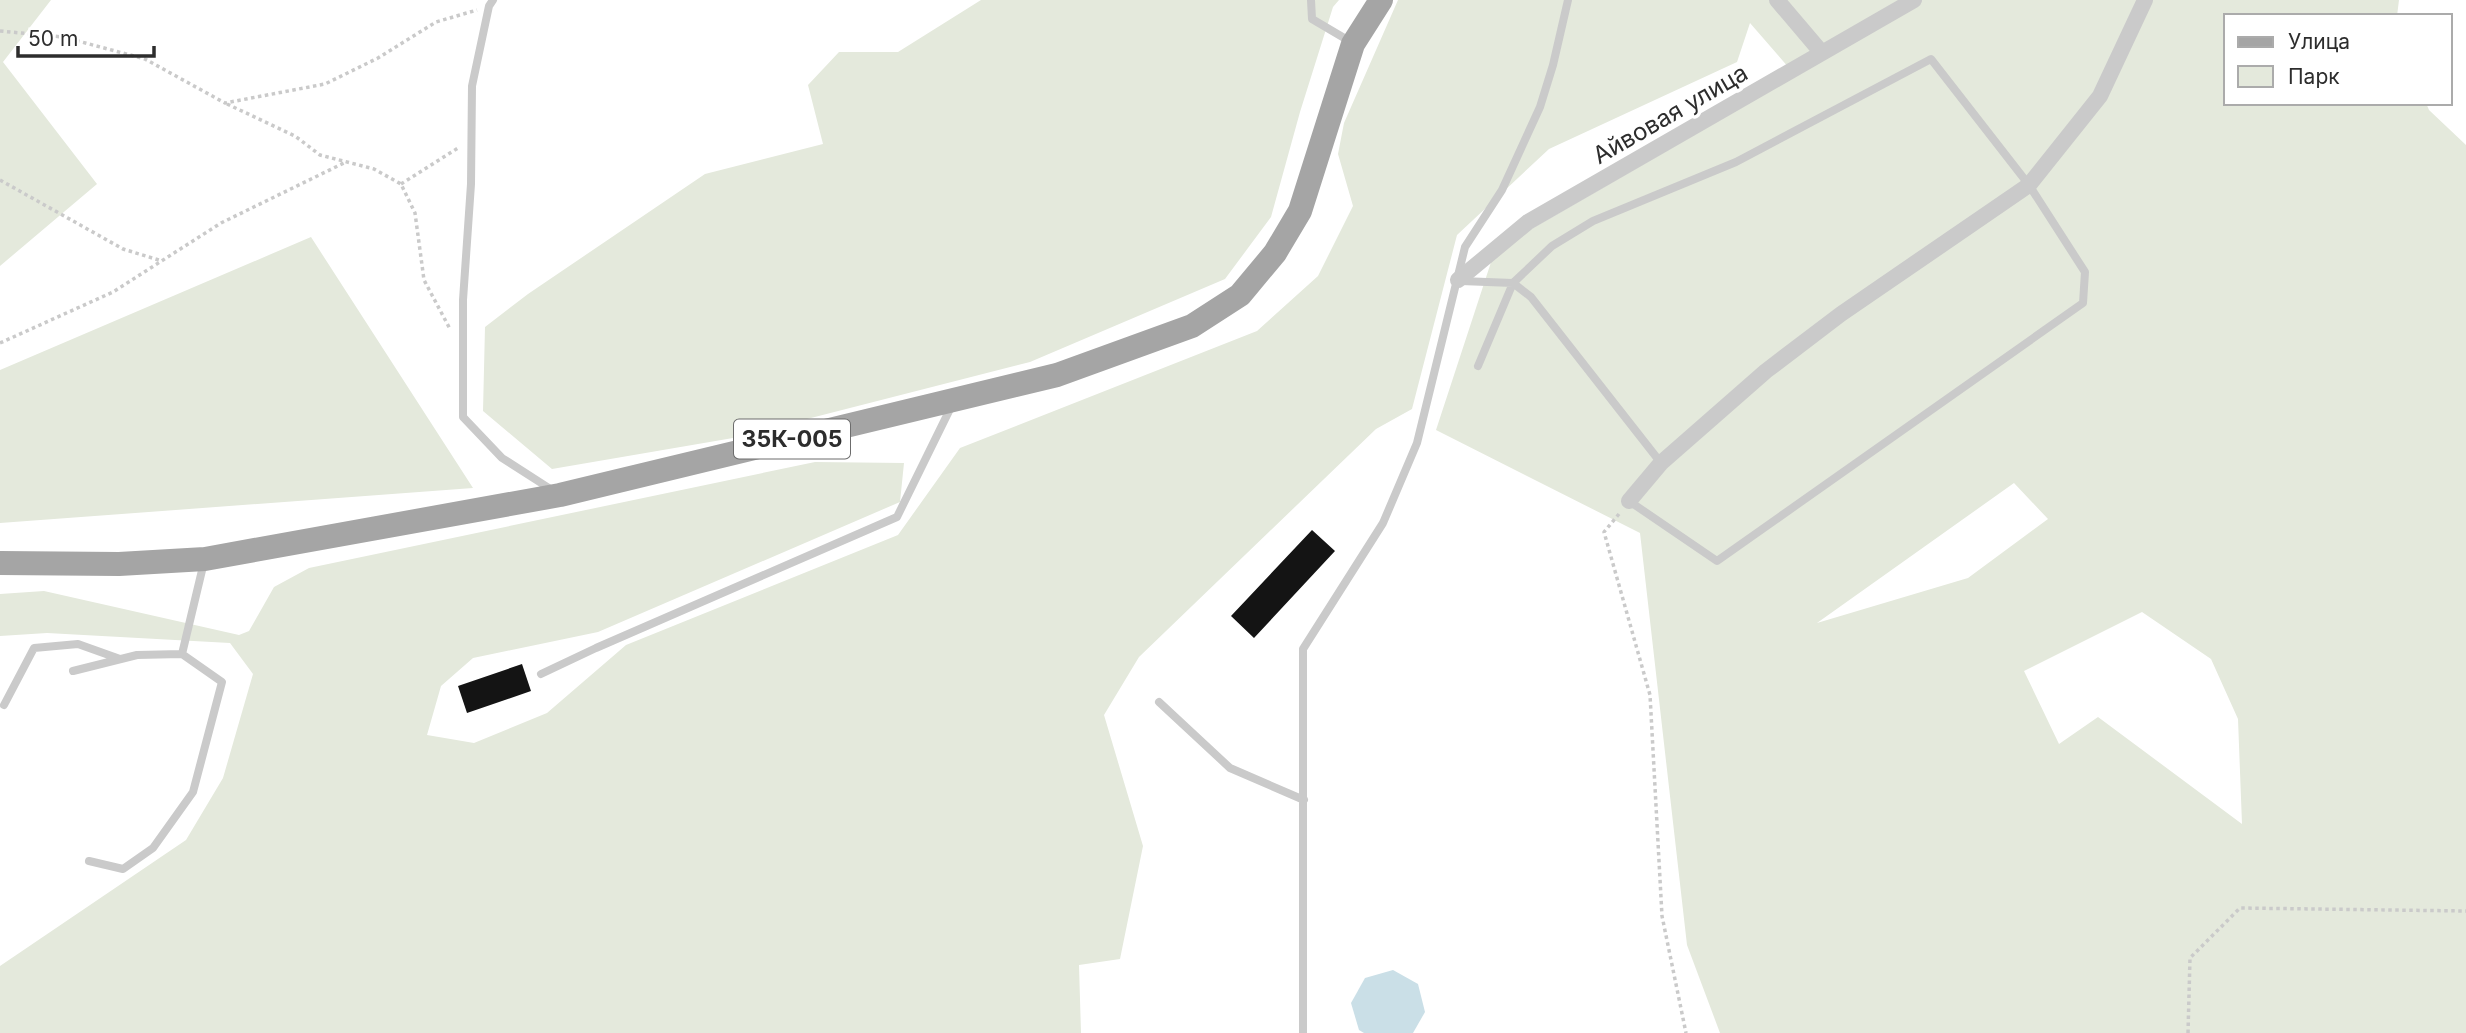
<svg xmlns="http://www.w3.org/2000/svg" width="2466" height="1033" viewBox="0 0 2466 1033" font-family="Inter,sans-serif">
	<rect width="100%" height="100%" fill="#fff"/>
	<!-- green -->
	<path fill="#e4e9dc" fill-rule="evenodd" d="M0,0H51L3,62L97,184L0,266Z
		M981,0H1339L1333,7L1300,112L1271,217L1225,279L1030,362L733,438L552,469L483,411L485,327L528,294L705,174L823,144L808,85L839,52H898Z
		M1398,0H2399L2397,16H2226V103H2426L2429,110L2466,145V1033H1720L1687,945L1640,533L1436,430L1495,250L1796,76L1750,23L1737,62L1549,149L1457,235L1412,409L1376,429L1139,657L1104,715L1143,846L1120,959L1079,965L1081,1033H0V966L186,840L223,778L253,674L230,643L47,633L0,636V594L44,591L239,635L249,631L274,587L309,568L815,462L904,463L900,502L598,632L473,658L441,686L427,735L474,743L547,713L626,645L898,535L960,448L1257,331L1318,276L1353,206L1338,154L1344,123ZM2014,483L2048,519L1968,578L1817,623ZM2142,612L2211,659L2238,719L2242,824L2098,717L2059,744L2024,671Z
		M311,237L473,488L0,523V370Z"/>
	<!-- water -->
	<path fill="#cadfe7" d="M1393,970L1418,984L1425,1012L1413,1033H1364L1359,1030L1351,1003L1365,978Z"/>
	<!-- building -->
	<path fill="#141414" d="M1312,530L1335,551L1254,638L1231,616Z
		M522,664L531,691L467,713L458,686Z"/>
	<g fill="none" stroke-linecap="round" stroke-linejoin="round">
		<!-- path -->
		<path stroke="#cacaca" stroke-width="3.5" stroke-dasharray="3.5 3.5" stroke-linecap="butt" d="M0,31L63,37L145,59L225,103L325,84L378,58L436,22L477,10
			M227,104L295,136L320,155L374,169L401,184L415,213L424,280L450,329
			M0,180L123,249L162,261
			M401,184L458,148
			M0,343L113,292L221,223L346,162
			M1619,514L1604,532L1650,695L1662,916L1686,1033
			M2188,1033L2190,958L2240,908L2466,911"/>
		<!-- service -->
		<path stroke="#cacaca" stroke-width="8" d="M493,0L489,6L472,86L471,184L463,300V417L502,458L552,490
			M1311,0L1312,19L1351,42
			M1461,281L1513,283L1552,246L1593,221L1736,162L1931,59L2029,185L2085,272L2083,303L1717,561L1629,501
			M1478,366L1513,283L1531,297L1661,463
			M73,671L137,655L182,654
			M541,674L596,648L897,517L952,405
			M1159,702L1230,768L1304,800
			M4,705L34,648L78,644L120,659
			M89,861L123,869L153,848L193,792L222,682L182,654L204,562
			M1303,1033V649L1383,523L1417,443L1465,247L1502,190L1540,107L1553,65L1568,0"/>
		<!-- minor -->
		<path stroke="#cacaca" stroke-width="16" d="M1777,0L1822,53
			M1458,280L1528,222L1914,0
			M1629,501L1661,463L1766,371L1841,314L2029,185L2100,96L2145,0"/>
		<!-- primary -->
		<path stroke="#a5a5a5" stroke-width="24" d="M0,563L119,564L205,559L560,495L1057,375L1192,326L1240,295L1275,253L1300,211L1353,44L1381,0"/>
	</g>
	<g text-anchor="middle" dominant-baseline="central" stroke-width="7" stroke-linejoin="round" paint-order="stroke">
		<!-- shield labels -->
		<rect fill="#fff" stroke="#6c6c6c" stroke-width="2" x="734" y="419.5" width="116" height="39" rx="5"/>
		<g font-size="23" font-weight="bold" fill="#2d2d2d">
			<text x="792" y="439">35К-005</text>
		</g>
		<!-- street labels -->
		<g font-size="24" fill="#2d2d2d" stroke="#fff">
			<text transform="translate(1670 114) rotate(-30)">Айвовая улица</text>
		</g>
	</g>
	<!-- legend -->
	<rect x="2224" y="14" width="228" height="91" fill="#ffffff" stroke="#ababab" stroke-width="2"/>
	<rect x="2238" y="37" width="35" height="10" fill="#a5a5a5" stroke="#ababab" stroke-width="2"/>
	<text x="2288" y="49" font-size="21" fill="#2d2d2d">Улица</text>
	<rect x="2238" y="66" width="35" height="21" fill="#e4e9dc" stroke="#ababab" stroke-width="2"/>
	<text x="2288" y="84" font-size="21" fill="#2d2d2d">Парк</text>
	<!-- scale -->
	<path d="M18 46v10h136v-10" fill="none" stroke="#2d2d2d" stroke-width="3.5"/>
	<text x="28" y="46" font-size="21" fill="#2d2d2d" stroke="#ffffff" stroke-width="5" paint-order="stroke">50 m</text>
</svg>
